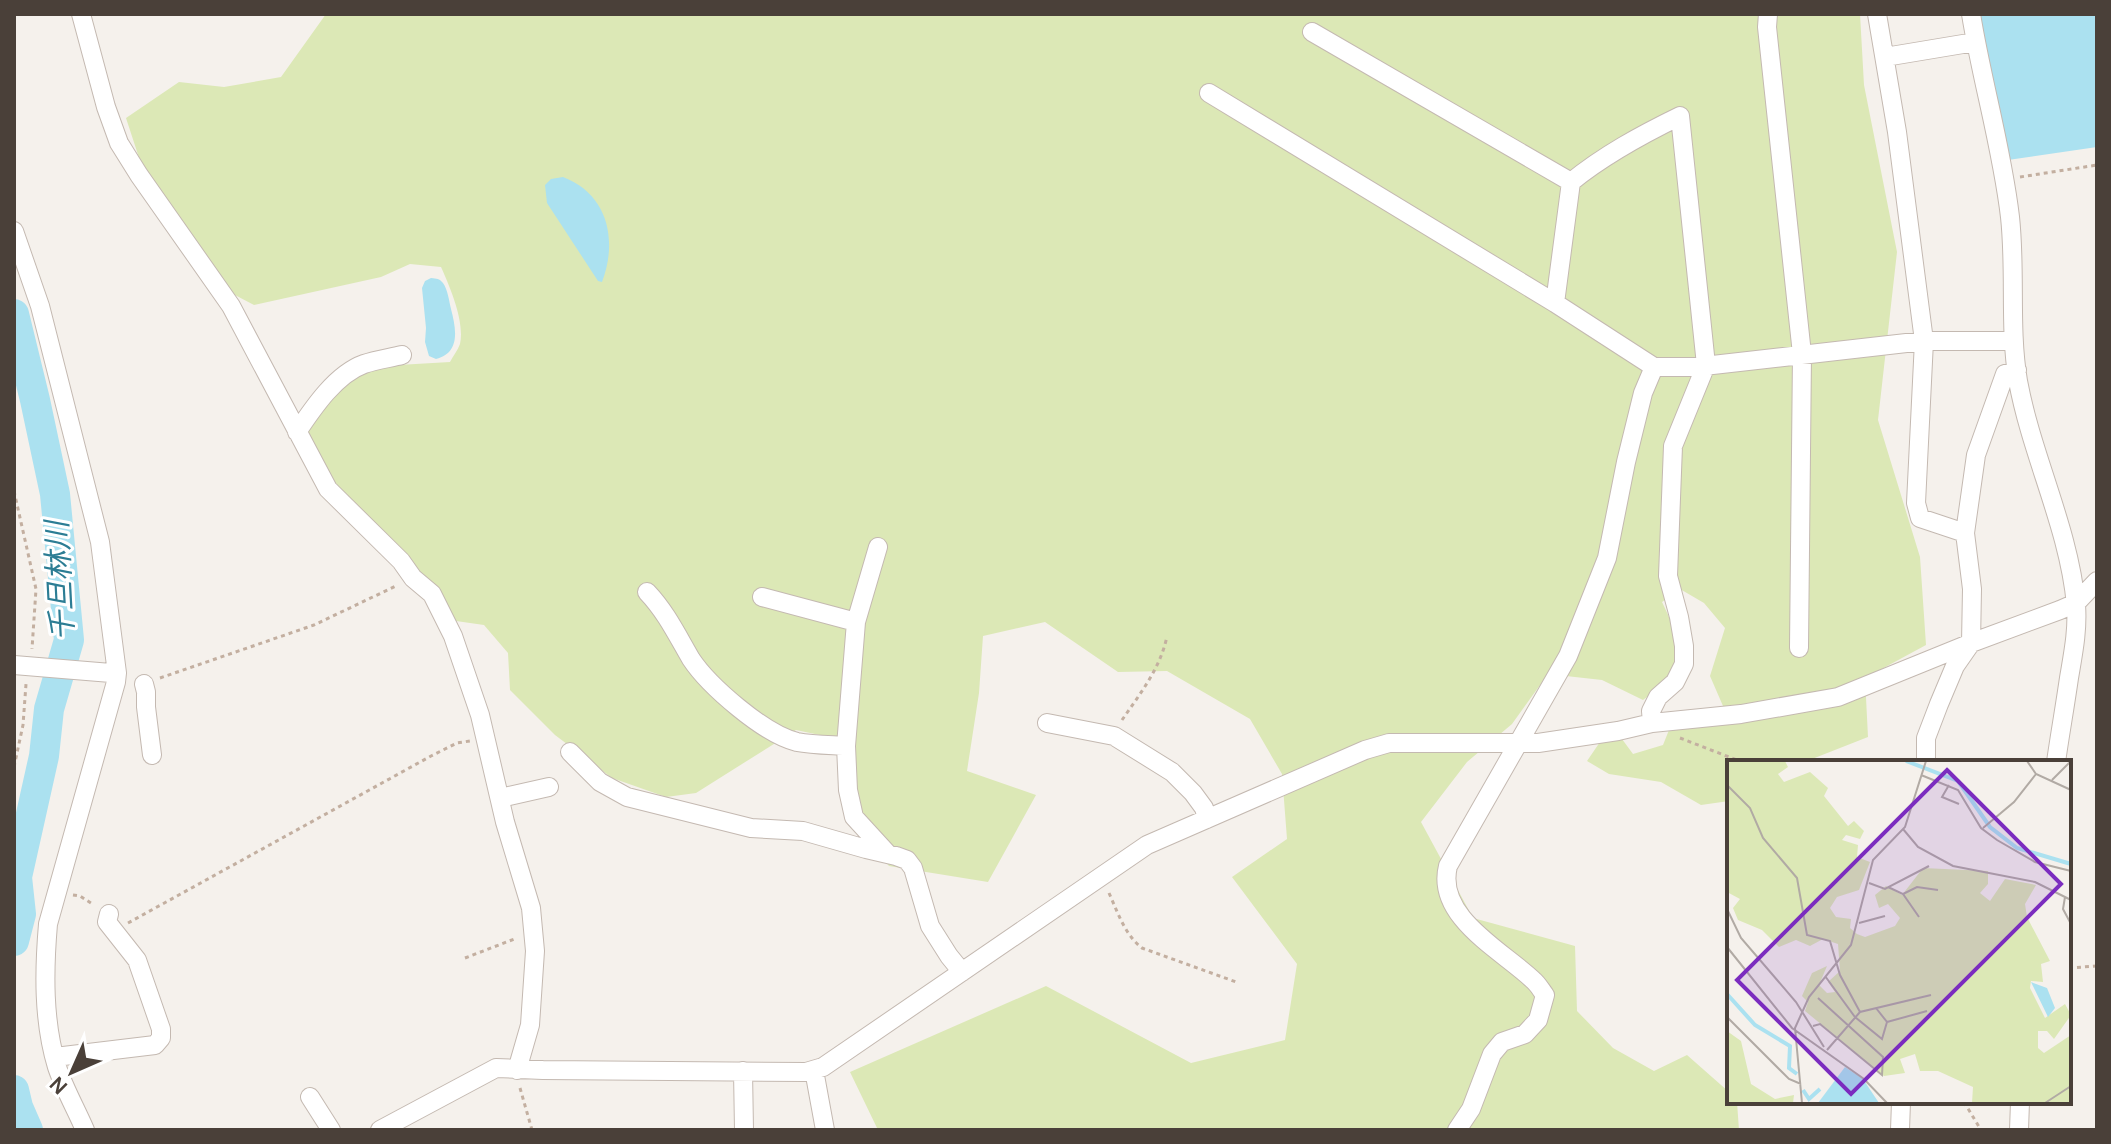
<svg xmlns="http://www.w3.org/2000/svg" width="2111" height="1144" viewBox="0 0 2111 1144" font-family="Karla,'Noto Sans JP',sans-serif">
	<rect width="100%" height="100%" fill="#f5f1ec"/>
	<!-- green -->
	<path fill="#dce8b6" d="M326,14H1860L1864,85L1897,252L1878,420L1920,557L1926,645L1865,678L1868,737L1812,759L1810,762H1729V801L1701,805L1661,782L1609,774L1587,761L1600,742L1622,739L1633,754L1663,745L1671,725L1721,719L1723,706L1710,676L1725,628L1704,603L1680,589L1662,602C1673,624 1687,657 1667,680C1661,687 1651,694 1643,700L1602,680L1548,674L1512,724L1467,762L1421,822L1473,918L1575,946L1577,1011L1613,1048L1654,1071L1687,1055L1729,1092V1102H1737L1739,1130H878L850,1072L1046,986L1191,1063L1285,1040L1297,964L1232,877L1287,839L1282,774L1250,719L1167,671L1118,672L1045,622L983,636L979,693L967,771L1036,795L988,882L889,866L852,824L853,742L796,730L696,793L666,797L612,778L555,735L510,690L508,653L484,625L456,621L391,541L332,487L301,432L317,407L364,367L450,362C453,356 458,350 460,344C465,322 450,287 441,267L410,264L381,277L254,305L233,294L144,173L126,118L179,82L224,87L281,77Z"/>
	<!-- water -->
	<path fill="#abe1f0" d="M1979,14H2097V147L2008,160Z
		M563,177C608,194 618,240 602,282L598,281L547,203L545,185L551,179Z
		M431,278C437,279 439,278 443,283C448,290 449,301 451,309C456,328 461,353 436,359L429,356L425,342L426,328L422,288L425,281Z"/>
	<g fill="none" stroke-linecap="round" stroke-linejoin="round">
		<!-- river -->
		<path stroke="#abe1f0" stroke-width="30" d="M14,314L35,400L55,494L69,640L49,709L44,756L17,877L21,914L14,941
			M14,1090L18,1107L28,1130"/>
		<defs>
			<path id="minor" d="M81,14L106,107L119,143L139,175L231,306L328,489L401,561L413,578L432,594L453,636L480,715L505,822L531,908L535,951L530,1025L517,1070
				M1768,14L1767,27L1802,354L1799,648
				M1877,14L1897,132L1924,341L1916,503L1920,518L1965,533
				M1971,14C1982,82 2002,148 2010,217C2016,272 2009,327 2018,381C2032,457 2069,528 2076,605C2078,630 2073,654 2069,678C2065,706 2060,734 2056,762
				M1312,32L1571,182
				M1885,57L1975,42
				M1209,93L1555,303L1654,367H1695L1924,341H2013
				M14,231L40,306L100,542L117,673L116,682L48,924C44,971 43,1021 57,1067C64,1088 76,1109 85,1130
				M1555,303L1571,182C1604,155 1641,135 1680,116L1706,365L1673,446L1668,576L1679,617L1684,646V664L1675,682L1658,697L1651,711L1652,723
				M297,432C313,408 336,374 364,364C376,360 390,358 402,355
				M878,547L856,622L846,746L848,790L854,817L887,853
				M647,592C666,612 677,635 691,659C709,686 764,734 797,742C812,745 830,745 846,746
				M762,597L856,622
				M14,665L111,673
				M144,684L146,692V707L152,755
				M1047,723L1114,736L1172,772L1193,793L1204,808L1207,819
				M570,752L600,782L627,797L751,828L803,831L866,849L896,856L907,860L913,868L930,926L949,956L962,972
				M1926,762V738L1939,704L1955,666L1971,643L1972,589L1965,533L1976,455L2005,374L2017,370
				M500,798L549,787
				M55,1057L155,1045L161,1038V1029L137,960L107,922L109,914
				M814,1070L825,1130
				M743,1071L744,1130
				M310,1097L331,1130
				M380,1130L496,1068L543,1070L806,1072L823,1067L1147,845L1365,750L1389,743H1538L1618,731L1652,723L1741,714L1838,697L1971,643L2060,610L2076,603L2097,581
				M1457,1130L1471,1109L1492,1054L1502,1042L1525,1034L1538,1020L1545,995C1541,990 1538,984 1533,980C1503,951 1435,917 1448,866L1568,656L1607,558L1626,462L1643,393L1654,367
				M1900,1130L1901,1102
				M2019,1130L2020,1102"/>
		</defs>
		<!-- minor casing -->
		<use href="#minor" stroke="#c4b9b1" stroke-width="20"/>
		<!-- path -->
		<path stroke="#c3afa0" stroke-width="3" stroke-dasharray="4 4" stroke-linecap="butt" d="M2020,177L2097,165
			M14,491L36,589L32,649
			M160,678L314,625L398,585
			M1122,720C1140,694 1161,667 1167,636
			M1680,738L1742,762
			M14,767L23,725L26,684
			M1109,893C1118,913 1125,935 1142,948L1239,983
			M73,895L80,896L94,905
			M128,923L431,756L457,743L470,741
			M465,958L517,938
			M2069,968L2097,966
			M520,1088L532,1130
			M1964,1102L1981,1130"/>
		<!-- minor -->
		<use href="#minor" stroke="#fff" stroke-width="18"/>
	</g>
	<g text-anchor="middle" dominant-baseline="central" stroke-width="6" stroke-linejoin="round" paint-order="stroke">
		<!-- water labels -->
		<g font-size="30" font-style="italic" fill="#2c7d94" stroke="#fff">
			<text transform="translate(60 581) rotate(-93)">千旦林川</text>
		</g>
	</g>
	<!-- overview -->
	<g transform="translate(1727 760)">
		<rect width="344" height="344" fill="#f5f1ec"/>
		<path d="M0,1H58L61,7L51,14L57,22L83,12L101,28L97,36L121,66L127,61L137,71L133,79L119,75L115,80L131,85L130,97L143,102L132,130L110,137L103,148L109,157L124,159L123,168L130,174L138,177L168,166L173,158L161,144L152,148L148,135L159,126L175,135L196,108L261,111V124L253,133L263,141L278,119L309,125L298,144L300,157L323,201L314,204L316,222L304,221L303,228L318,258L338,244L344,255L327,279L320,271H311V288L317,293L344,275V343H245L246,327L211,311H193L188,294L173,299L178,313L157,316L78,251L81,242L75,236L85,213L100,206L92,225L100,233L108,232L101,222L113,211L111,184L96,179L83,186L69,180L52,187L35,170L11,160L6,148L13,139L0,132ZM0,271L14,281L24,324L48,339L67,335L66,343H0Z" fill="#dce8b6"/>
		<path d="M304,222L320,228L328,248L321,257ZM118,307L136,319L152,343H91Z" fill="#abe1f0"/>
		<path fill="none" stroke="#abe1f0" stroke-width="4" d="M179,1L231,21L263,67L290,88L344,104M0,234L28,265L63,286L62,308L70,314M76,330L82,339L93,329"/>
		<path fill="none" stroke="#b1aaa4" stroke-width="2" d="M300,1L309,14L344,30M194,15L231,30L254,68L270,80L308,102L344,111M325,20L344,1M0,25L23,48L36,78L70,118L80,175L103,181L113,215L133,252M222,25L215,37L232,44M256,68L287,42L309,14M176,69L191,87L226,106L308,122L344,140M142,123L158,129L202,106M161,127L176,134L192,157M176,134L190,127L211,130M338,137L336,149L344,164M0,149L14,178L69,242L97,287M132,163L158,156M0,187L65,268L137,319L160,343M98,216L128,257L155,279L160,262L149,248M0,257L62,319L74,324M160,262L200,251M86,266L93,264L155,315L156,297L91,238M100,290L133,252L204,235M75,343L68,268L82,237L124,185L146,100L178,67L199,1M318,343L344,326"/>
		<path fill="#7b2cbf" fill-opacity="0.15" stroke="#7b2cbf" stroke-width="4" d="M220,10L334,124L124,334L10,220Z"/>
		<rect width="344" height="344" fill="none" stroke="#4a4039" stroke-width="4"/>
	</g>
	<!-- border -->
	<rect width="2111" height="1144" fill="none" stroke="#4a4039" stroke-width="32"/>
	<!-- north arrow -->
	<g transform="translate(72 1072) rotate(225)" stroke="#ffffff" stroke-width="6" paint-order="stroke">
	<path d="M0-6L14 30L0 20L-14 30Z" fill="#4a4039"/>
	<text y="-12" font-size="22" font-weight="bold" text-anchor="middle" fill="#4a4039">N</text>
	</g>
</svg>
